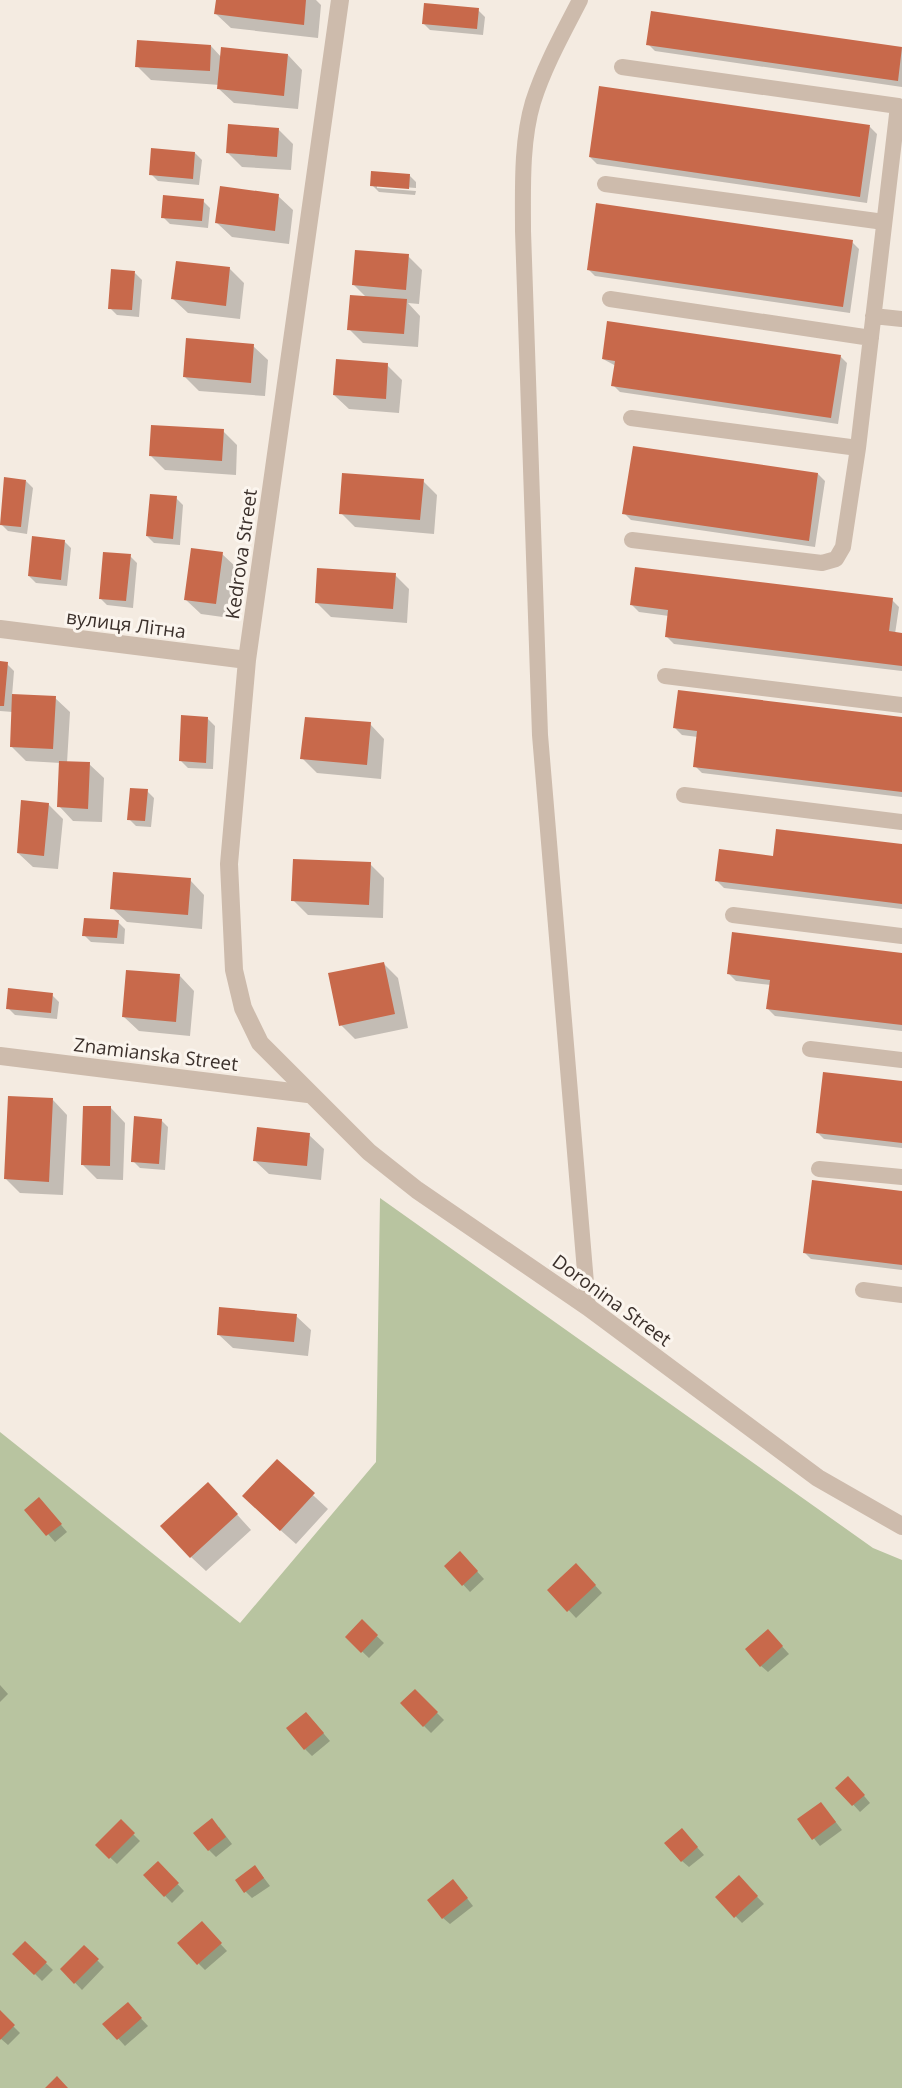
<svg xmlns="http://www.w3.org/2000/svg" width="902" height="2088" viewBox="0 0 902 2088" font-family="'Open Sans',sans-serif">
	<rect width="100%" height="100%" fill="#f4ebe1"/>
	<!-- green -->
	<path fill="#b8c4a0" d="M380,1198L873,1548L902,1560V2088H0V1432L240,1623L376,1462Z"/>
	<!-- shadow -->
	<path fill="#0003" d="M218,0H316L321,5L318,38L231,28L216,14Z
		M478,10L485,17L483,35L430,30L423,23Z
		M653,13L902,48V87L655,51L648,44Z
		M211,46L222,58L288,55L302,70L298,109L234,103L219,89L220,85L151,80L137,66Z
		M870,127L877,134L867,203L597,164L590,157Z
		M278,129L293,144L291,170L242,167L228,153Z
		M195,153L202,160L199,185L158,181L151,174Z
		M409,175L416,182V188L377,185V188L416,191L415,195L379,192L372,185Z
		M278,196L293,210L289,244L232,237L217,223Z
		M203,201L210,208L208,228L170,224L163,217Z
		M852,242L859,249L850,313L595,276L588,269Z
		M408,256L422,270L419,304L408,303L420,316L418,347L363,343L349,329L367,298L354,285Z
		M229,268L244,283L240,319L188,313L173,299Z
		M135,273L142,280L139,317L117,315L110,308Z
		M253,346L268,360L265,396L199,391L185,377Z
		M840,356L847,363L838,424L620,392L613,385L616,366L603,359Z
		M387,365L402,380L399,413L349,409L334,395Z
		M223,431L237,445L236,475L165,470L151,456Z
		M818,474L825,481L815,547L631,520L624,513Z
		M26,481L33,488L27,534L8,531L1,524Z
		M423,481L437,495L434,534L355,527L341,513Z
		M176,498L183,505L180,545L154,543L147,536Z
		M64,541L71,548L67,586L36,583L29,576Z
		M222,554L237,568L230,618L201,614L186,600Z
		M130,556L137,563L133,608L107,605L100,598Z
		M395,575L409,589L407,623L331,617L316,602Z
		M892,600L899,607L895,634H902V671L674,644L667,637L669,616L639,612L632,605Z
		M0,663L7,664L14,671L12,696L55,698L70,712L67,763L89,764L104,778L102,822L73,821L59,806L61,763L26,761L11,746L13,712L0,711Z
		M902,718V797L702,773L695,766L698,737L682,735L675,728Z
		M208,719L215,726L213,769L188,768L181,761Z
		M370,724L384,739L381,779L317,773L302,758Z
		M147,791L154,798L151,827L136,826L129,819Z
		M48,804L63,819L58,869L33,867L18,853Z
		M902,846V909L724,888L717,881Z
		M370,864L384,878L383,918L308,915L293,900Z
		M190,880L204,895L202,929L127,922L112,908Z
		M118,922L125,929L124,944L91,942L84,935Z
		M902,955V1031L775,1016L768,1009L771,985L736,981L729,974Z
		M383,963L398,978L408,1028L355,1039L341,1025Z
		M180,976L194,991L190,1036L139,1031L124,1017Z
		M52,995L59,1002L57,1019L15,1015L8,1008Z
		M902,1083V1148L824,1139L817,1132Z
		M53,1100L67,1115L63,1195L20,1193L6,1179Z
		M111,1108L125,1123L123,1180L97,1179L83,1165Z
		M161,1120L168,1127L165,1170L140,1168L133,1161Z
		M309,1135L324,1149L321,1180L269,1174L254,1160Z
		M902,1192V1270L811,1259L804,1252Z
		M296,1316L311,1330L308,1356L233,1348L218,1334Z
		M277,1462L328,1509L296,1544L259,1511Z
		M223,1499L251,1530L206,1571L191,1557Z
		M46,1507L67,1532L55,1542L27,1510Z
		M460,1553L484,1579L470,1592L446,1566Z
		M583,1572L602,1593L576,1618L550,1590Z
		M362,1622L384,1643L369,1658L347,1637Z
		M768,1631L789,1654L768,1672L761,1666Z
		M0,1685L8,1694L0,1702Z
		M415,1691L444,1720L431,1733L402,1704Z
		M313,1721L330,1741L312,1756L305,1749Z
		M855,1785L870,1803L860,1812L838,1788Z
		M827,1811L842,1830L820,1846L799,1820Z
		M121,1822L140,1841L117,1864L97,1845Z
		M219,1827L232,1844L216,1857L209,1850Z
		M688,1837L704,1855L689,1867L682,1861Z
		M158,1863L184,1891L172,1903L145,1875Z
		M261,1874L270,1886L252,1898L245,1891Z
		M739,1878L764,1904L742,1923L717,1897Z
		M459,1888L473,1906L450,1924L443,1918Z
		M202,1924L227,1951L205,1970L199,1964Z
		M25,1943L53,1970L42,1981L15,1954Z
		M84,1947L104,1967L82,1990L62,1969Z
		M134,2011L148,2026L125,2046L105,2024Z
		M0,2013L20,2033L8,2045L0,2038Z"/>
	<!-- building -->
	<path fill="#c8694b" d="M216,0H306L304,25L214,14Z
		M424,3L479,8L477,29L422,24Z
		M651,11L902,47L898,81L646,45Z
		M137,40L211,45L210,71L135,67Z
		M221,47L288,54L284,96L217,89Z
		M599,86L870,125L860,197L589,157Z
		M228,124L279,128L277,157L226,153Z
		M151,148L195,152L193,179L149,175Z
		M371,171L410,174L409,189L370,186Z
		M220,186L279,194L275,231L215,223Z
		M163,195L204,199L202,221L161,218Z
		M596,203L853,240L843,307L587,270Z
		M355,250L409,254L406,290L352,285Z
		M176,261L230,267L226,306L171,299Z
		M111,269L135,271L132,310L108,309Z
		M350,295L407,299L404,334L347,330Z
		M607,321L841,355L831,418L611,386L615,361L602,359Z
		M186,338L254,344L251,383L183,377Z
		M336,359L388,363L386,399L333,395Z
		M151,425L224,429L222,461L149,456Z
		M633,446L818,473L809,541L622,514Z
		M342,473L424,479L420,520L339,514Z
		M4,477L26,480L21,527L0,525Z
		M150,494L177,496L173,539L146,536Z
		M32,536L65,540L61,580L28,576Z
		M191,548L223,552L216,604L184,600Z
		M103,552L131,554L126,601L99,599Z
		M635,567L893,598L889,631L902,633V666L665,637L668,610L630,605Z
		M317,568L396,573L393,609L315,603Z
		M0,661L8,662L4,706H0Z
		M678,690L902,717V792L693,767L697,731L673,728Z
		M12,694L56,696L53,749L10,747Z
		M181,715L208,717L206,763L179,761Z
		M305,717L371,722L367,765L300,759Z
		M59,761L90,762L88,809L57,807Z
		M130,788L148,789L145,821L127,820Z
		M21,800L49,803L44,856L17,853Z
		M776,829L902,844V904L715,881L719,849L773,856Z
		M293,859L371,862L369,905L291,901Z
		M113,872L191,878L188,915L110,909Z
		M84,918L119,920L117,938L82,936Z
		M732,932L902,953V1025L766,1009L770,980L727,974Z
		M384,962L395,1014L339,1026L328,973Z
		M126,970L180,974L176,1022L122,1017Z
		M8,988L53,993L51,1013L6,1009Z
		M823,1072L902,1081V1143L816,1133Z
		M8,1096L53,1098L49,1182L4,1179Z
		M83,1106H111L110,1166L81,1165Z
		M134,1116L162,1119L159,1164L131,1162Z
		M257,1127L310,1133L307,1166L253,1161Z
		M812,1180L902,1191V1265L803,1253Z
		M219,1307L297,1314L294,1342L217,1335Z
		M277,1459L315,1493L280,1531L242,1496Z
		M208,1482L238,1514L190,1558L160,1526Z
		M39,1497L62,1524L46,1536L24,1510Z
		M460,1551L478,1571L462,1586L444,1566Z
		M576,1563L596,1585L567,1612L547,1590Z
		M362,1619L378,1635L361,1653L345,1637Z
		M768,1629L783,1646L760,1667L745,1649Z
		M415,1689L438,1712L423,1727L400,1703Z
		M306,1712L324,1733L304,1750L286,1728Z
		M848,1776L865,1795L852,1806L835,1788Z
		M821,1802L836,1822L812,1840L797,1819Z
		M212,1818L226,1837L208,1851L193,1833Z
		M121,1819L135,1833L109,1859L95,1845Z
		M682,1828L698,1847L681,1862L664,1843Z
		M158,1861L179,1883L164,1897L143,1875Z
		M255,1865L264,1878L244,1893L235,1880Z
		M739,1875L758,1896L734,1918L715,1897Z
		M453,1879L468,1898L442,1919L427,1900Z
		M202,1921L222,1943L197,1965L177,1943Z
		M25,1941L47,1962L34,1975L12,1954Z
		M84,1945L99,1959L74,1984L60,1969Z
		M128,2002L142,2018L117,2040L102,2024Z
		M0,2010L15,2025L0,2040Z
		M57,2076L68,2088H45Z"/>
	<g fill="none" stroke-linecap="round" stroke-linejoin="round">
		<!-- service -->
		<path stroke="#cdbbac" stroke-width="16" d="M580,0C563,33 544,67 533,102C521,142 523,190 523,231L540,735L588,1307
			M622,67L898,106L858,448L843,547L836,559L822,563L632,540
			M605,184L884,222
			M610,299L871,338
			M873,316L902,319
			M631,418L858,448
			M665,676L902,705
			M684,795L902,822
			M733,915L902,936
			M810,1049L902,1060
			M819,1169L902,1177
			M863,1290L902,1295"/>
		<!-- minor -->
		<path stroke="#cdbbac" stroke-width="18" d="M0,1056L308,1094"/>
		<!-- tertiary -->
		<path stroke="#cdbbac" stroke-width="18" d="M340,0L247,660L229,864L234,970L243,1008L260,1043L369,1152L417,1190L588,1307L818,1478L902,1526
			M0,629L247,660"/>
	</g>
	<g text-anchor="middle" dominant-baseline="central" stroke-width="6" stroke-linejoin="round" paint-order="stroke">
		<!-- street labels -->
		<g font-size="19" fill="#3b302b" stroke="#fbf5ee">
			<text transform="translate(241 554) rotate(-82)">Kedrova Street</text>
			<text transform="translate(126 624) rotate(7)">вулиця Літна</text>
			<text transform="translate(156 1054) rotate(7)">Znamianska Street</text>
			<text transform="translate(612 1300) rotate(36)">Doronina Street</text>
		</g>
	</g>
</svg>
